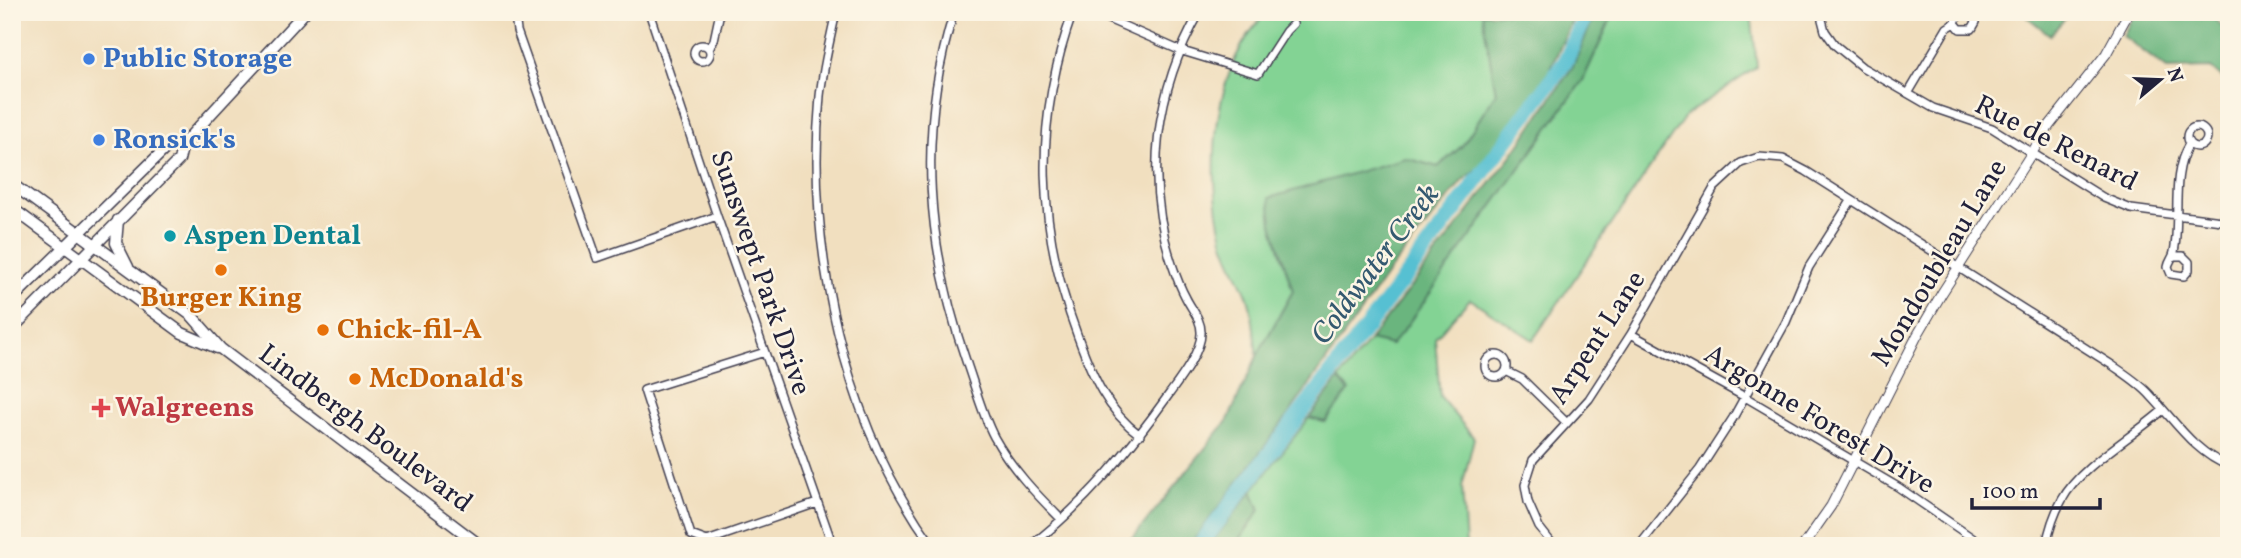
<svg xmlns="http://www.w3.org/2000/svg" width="2241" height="558" viewBox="0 0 2241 558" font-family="Vollkorn,serif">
	<rect width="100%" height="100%" fill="#fcf5e5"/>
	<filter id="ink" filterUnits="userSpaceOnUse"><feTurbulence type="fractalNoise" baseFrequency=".0143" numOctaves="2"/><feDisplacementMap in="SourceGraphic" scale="14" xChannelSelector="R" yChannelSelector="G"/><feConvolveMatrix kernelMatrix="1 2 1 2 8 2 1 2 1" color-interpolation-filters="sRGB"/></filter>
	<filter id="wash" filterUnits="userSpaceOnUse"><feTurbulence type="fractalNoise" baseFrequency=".00686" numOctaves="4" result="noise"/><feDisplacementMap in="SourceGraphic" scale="28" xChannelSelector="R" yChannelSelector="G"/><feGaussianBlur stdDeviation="1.57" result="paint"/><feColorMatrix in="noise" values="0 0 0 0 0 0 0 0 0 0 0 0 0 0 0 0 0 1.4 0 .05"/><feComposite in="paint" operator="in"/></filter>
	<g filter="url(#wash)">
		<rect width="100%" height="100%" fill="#f1dfbf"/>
		<!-- green -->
		<path fill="#83d394" stroke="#527a68" stroke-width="2" d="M1268,12H1485L1483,14L1496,93L1462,146L1438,167L1405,158L1272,224L1293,291L1257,356C1254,337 1254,315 1248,298C1241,278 1228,259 1223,239C1206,169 1212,64 1268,12Z
			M1614,12H1751L1757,67L1686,115L1533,340L1470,299L1435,338L1440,397L1474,438L1462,487L1466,546H1235L1260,510L1252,491L1309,418L1325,422L1348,391L1339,379L1370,340L1391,345L1583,80Z"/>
		<!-- forest -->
		<path fill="#6ab57e" stroke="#466c5c" stroke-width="2" d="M1576,12L1549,72L1483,164L1462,181L1390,270L1286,418L1189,546H1122L1136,534L1228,420L1257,356L1293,291L1272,224L1269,198L1405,158L1438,167L1462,146L1496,93L1482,13Z
			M1596,12H1614L1583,80L1403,331L1391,345L1370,340L1512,155L1573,66Z
			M2021,12H2071L2050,35Z
			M2135,12H2205L2229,31V84L2211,68L2167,69L2123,36Z
			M1339,379L1349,391L1325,422L1309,418Z
			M1252,491L1260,510L1235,546H1209Z"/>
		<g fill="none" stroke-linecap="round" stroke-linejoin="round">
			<!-- river -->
			<path stroke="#56c0d2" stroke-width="16" d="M1199,546L1409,272L1565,62L1587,12"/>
		</g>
	</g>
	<g filter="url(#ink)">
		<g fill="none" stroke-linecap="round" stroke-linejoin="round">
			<defs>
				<path id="minor" d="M524,12L516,23L517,31L597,258L717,216
					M649,12L717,216L833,546
					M836,12C830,40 823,68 820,96C806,246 843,423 933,546
					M954,12C916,133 927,249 968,367C976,390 983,416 994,437C1011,468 1037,495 1061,519
					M1073,12C1033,123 1037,228 1078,337C1092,375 1107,411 1140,435
					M1092,12L1179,50L1258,74L1286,31L1293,24
					M1820,12L1825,31L1835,45L1862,67L1933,108L1992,128L2104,198L2131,209L2229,222
					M1955,23L1960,29H1972L1976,22L1973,12
					M694 53a8 8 0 1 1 16 0a8 8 0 1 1-16 0Z
					M709,49L714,40L720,12
					M1909,92L1947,28L1955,23L1959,12
					M2187 137a10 10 0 1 1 20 0a10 10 0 1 1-20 0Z
					M2174,256H2183L2189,262V270L2184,276L2171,274L2168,267C2169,261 2173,258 2174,252C2181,218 2170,175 2189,144
					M1631,334L1745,397L1898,487L1984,546
					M765,352L644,390L691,535L707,541L817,503
					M1485 366a11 11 0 1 1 22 0a11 11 0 1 1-22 0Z
					M1506,371L1522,379L1567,423
					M1030,546C1085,504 1130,449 1170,393C1181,378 1202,350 1201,332C1201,319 1192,310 1186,298C1180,287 1176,276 1172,264C1144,179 1155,90 1200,12
					M1554,546L1539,527L1528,502L1525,485L1533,460L1589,399L1631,334L1714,188L1741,163L1759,157L1783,159L1806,171L2112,365C2125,374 2141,384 2151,396C2175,421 2195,453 2229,466
					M1639,546L1700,469L1733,418L1786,322L1809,267L1851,201
					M2046,546C2049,530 2054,514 2062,500C2080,466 2133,437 2163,410"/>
				<path id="tertiary" d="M1803,546L1831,506L1917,336L1942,293L2049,126L2106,54L2129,12"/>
				<path id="primary" d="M12,184L192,316L221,349L481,546
					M12,208L182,333L217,348
					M118,220L116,243L128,267
					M12,299L167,147L182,146
					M12,329L179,160L183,144L305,12"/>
			</defs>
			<!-- minor casing -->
			<use href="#minor" stroke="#413e4f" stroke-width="10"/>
			<!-- tertiary casing -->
			<use href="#tertiary" stroke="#413e4f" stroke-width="11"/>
			<!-- primary casing -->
			<use href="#primary" stroke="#413e4f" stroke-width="13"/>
			<!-- minor -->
			<use href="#minor" stroke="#fff" stroke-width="7"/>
			<!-- tertiary -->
			<use href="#tertiary" stroke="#fff" stroke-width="9"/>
			<!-- primary -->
			<use href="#primary" stroke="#fff" stroke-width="10"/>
		</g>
	</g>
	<!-- markers -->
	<g fill="#3f7fe0" stroke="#fcf5e5" stroke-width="2.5">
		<circle cx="89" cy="59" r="7"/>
		<circle cx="99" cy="140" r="7"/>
	</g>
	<circle fill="#0f9aa8" stroke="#fcf5e5" stroke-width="2.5" cx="170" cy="236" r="7"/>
	<g fill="#e8710a" stroke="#fcf5e5" stroke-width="2.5">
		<circle cx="221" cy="270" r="7"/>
		<circle cx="323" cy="330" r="7"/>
		<circle cx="355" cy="379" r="7"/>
	</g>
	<path fill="#e0444e" stroke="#fcf5e5" stroke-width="2.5" d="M97.5 397.5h7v7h7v7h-7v7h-7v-7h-7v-7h7z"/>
	<g text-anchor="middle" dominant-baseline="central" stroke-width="5" stroke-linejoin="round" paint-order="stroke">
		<!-- shop labels -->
		<g font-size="28" font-weight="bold" fill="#366cbe" stroke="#fcf5e5" text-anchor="start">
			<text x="103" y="59">Public Storage</text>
			<text x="113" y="140">Ronsick's</text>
		</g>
		<!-- street labels -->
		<g font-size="28" fill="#22223b" stroke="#fcf5e5">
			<text transform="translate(2056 144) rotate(27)">Rue de Renard</text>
			<text transform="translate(1940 263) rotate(-59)">Mondoubleau Lane</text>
			<text transform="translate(760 273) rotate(71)">Sunswept Park Drive</text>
			<text transform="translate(1598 338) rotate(-57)">Arpent Lane</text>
			<text transform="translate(1819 420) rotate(31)">Argonne Forest Drive</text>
			<text transform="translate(365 429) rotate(37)">Lindbergh Boulevard</text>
		</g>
		<!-- culture labels -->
		<g font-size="28" font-weight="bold" fill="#0d838f" stroke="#fcf5e5" text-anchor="start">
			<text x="184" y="236">Aspen Dental</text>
		</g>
		<!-- food labels -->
		<g font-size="28" font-weight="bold" fill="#c56008" stroke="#fcf5e5" text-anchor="start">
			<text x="221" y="298" text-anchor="middle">Burger King</text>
			<text x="337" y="330">Chick-fil-A</text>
			<text x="369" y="379">McDonald's</text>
		</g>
		<!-- health labels -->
		<g font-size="28" font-weight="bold" fill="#be3a42" stroke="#fcf5e5" text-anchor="start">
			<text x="115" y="408">Walgreens</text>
		</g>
		<!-- water labels -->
		<g font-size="30" font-style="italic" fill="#345970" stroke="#fcf5e5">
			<text transform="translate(1376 265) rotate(-53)">Coldwater Creek</text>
		</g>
	</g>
	<!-- margin -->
	<rect width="2241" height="558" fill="none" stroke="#fcf5e5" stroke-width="42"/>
	<!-- north arrow -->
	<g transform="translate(2160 80) rotate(71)" stroke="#fcf5e5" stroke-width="5" paint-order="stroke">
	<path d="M0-5L12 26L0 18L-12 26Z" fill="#22223b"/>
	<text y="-10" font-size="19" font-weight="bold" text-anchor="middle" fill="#22223b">N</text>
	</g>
	<!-- scale -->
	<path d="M1972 498v10h128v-10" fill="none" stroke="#22223b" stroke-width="3.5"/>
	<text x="1982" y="498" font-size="21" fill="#22223b" stroke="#fcf5e5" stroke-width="5" paint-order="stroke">100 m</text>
</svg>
